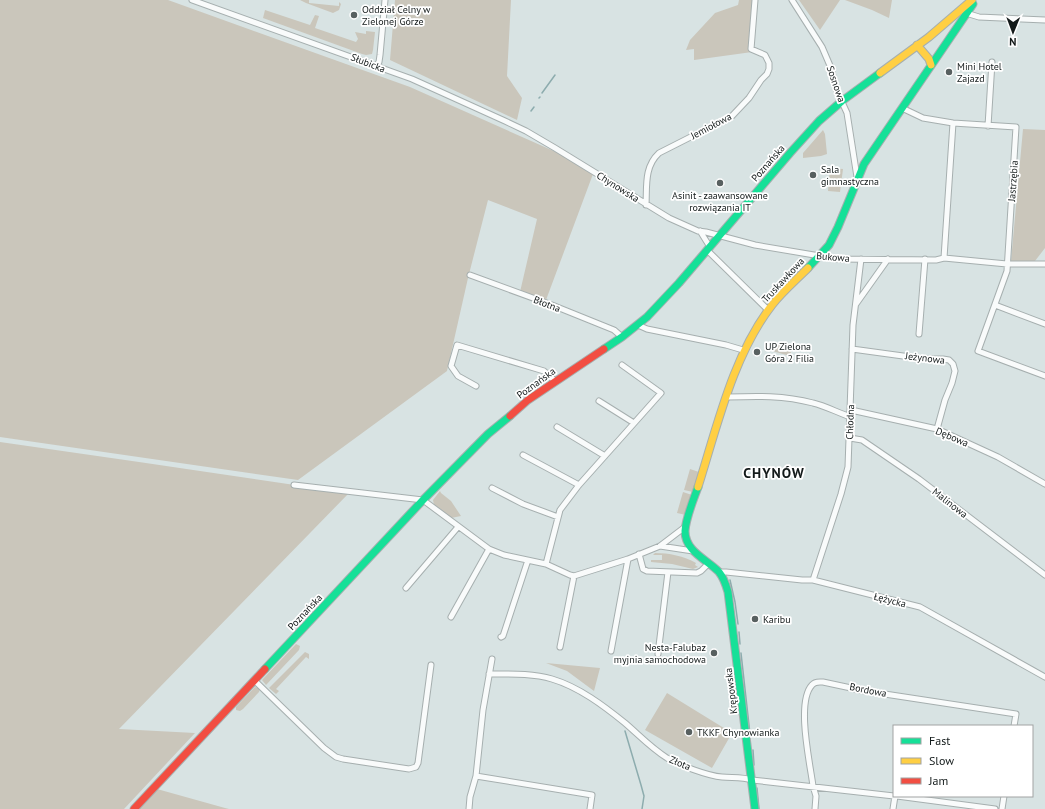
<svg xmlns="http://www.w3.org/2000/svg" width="1045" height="809" viewBox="0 0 1045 809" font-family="'PT Sans',sans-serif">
	<rect width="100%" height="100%" fill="#d8e3e3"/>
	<!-- green -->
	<path fill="#cac6bb" d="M0,0H168L410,87L556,152L593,174L546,300L520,292L537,219L488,200L468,278L447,371L298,480L0,437Z
		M300,0H309V3L339,6V2L341,4L339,10L333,13L306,3Z
		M395,0H511L507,76L522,98L517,120L390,60Z
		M739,0H755L752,52L694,60V49L686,50L690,40L715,13L738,5Z
		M799,0H840L820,30Z
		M845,0H892L889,18L872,10Z
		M265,10L310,25L315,15L319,16L315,28L356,42L358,39L355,32L366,34V31L375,32L373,50L372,54L366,55L362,54L263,18Z
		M1023,129L1045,130V248L1035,261H1011Z
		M823,130L825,134L827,154L821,156L803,158V153Z
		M830,168L843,169L840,192L828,191Z
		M774,343L792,348L790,356L772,351Z
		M0,442L139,462L349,493L119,729L195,733L124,809H0Z
		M690,469L699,472L693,492L684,490Z
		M440,491L441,493L451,501L461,516L451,518L434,505L433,500Z
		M683,492L692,495L686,515L677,513Z
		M655,553C669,553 684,556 696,563L695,565L698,567L693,569L672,564L651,562V560H662V555H653Z
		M296,644L300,646L299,650L266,685L262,680Z
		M305,652L309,654V659L306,657L276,689L279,691L276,694L269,688Z
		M546,663L600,668L594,691L567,671Z
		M255,687L260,689L259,692L243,709L240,711L236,710V707Z
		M667,693L732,733L712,768L645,730Z
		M157,789L225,808L229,809H138Z"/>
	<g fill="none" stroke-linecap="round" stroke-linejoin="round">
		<!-- stream -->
		<path stroke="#8dacae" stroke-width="1.5" d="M542,93L555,75
			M539,98L540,97
			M531,111L534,107
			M730,580L735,602L738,624
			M739,632L740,644
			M741,653L750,734
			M625,731L641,785L644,796L642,809
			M753,750L754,765
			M757,788L759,809"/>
		<defs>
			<path id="street" d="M192,0L412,79L505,121L526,131L555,148L669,218L698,231L706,232L755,245L838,259L936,260L944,258L1007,264H1045
				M792,0L822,47L831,68L836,89L847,113L857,177
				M966,13L979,17L1045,20
				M376,66L379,62L380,55L385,0
				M902,108L923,118L953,123L1016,127L1007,271L978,351L1045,376
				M988,126L992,62
				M646,205C647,186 644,167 659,153L732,116L749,98L761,80L767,74L769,69V63L765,55L751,49L755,0
				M700,231L710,247
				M707,250L768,310
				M944,258L953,123
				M470,275L552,305L614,330L622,337
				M856,304L888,259
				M995,305L1045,324
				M638,325L647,329L726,345L743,350
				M919,334L925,259
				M852,349L925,359H943L949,360L953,364L955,371L952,383L945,400L937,429
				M476,386L458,376L451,366L457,345L544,371L555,381
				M727,397C756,396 784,395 813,403C826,406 838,413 851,417
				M599,401L634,423
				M851,410L937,429L998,457L1045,484
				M557,427L605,456
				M850,438L862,440L919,479L1045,575
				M523,455L579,485
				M294,485L423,500L489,549L504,555L546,564L570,575L574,576L628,559L660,546L685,527
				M492,488L523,504L558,517
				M660,546L693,551
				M639,554L643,569L647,571L697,573L701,571L709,563
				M546,564L560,510L579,485L661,393L622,365
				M719,572H726L802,580H813L920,607L1045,677
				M813,580L841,494L848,467L853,325L861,259
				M406,588L458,527
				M451,617L489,549
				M501,637L503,636L528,560
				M560,647L574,576
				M611,651L628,559
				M658,654L668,572
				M489,674C510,674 532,673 552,679C579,687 604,706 625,723C639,735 651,748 667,758C679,765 708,776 722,777C732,778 742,777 752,780L894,796
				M254,680L324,748L336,757L343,759L409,769L416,767L418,763L431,665
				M476,776L592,795L590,809
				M897,796L995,809
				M469,809L470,797L476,776L483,710L492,659
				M815,809L816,796L813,786C810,763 796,702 812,685C815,681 819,682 823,682L865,691L1016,714L1014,726
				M893,809L895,796
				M1002,809L1004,796"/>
			<path id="fast" d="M808,268L829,245L838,227L864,164L973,4
				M604,349L622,337L647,317L679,283L790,153L819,121L842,101L880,73
				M698,487C693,501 686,517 685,531C685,552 708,560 719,572C724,578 726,585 728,592L755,809
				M265,669L423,500L488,434L510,416"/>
			<path id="slow" d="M917,45L929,59L931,65
				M880,73L929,37L972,0
				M698,487C717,427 733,355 772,305C782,292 796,280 808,268"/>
			<path id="jam" d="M510,416L528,400L604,349
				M134,809L265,669"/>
		</defs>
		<!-- street casing -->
		<use href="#street" stroke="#a6afaf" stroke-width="7"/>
		<!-- fast casing -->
		<use href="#fast" stroke="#a6afaf" stroke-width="9"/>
		<!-- slow casing -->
		<use href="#slow" stroke="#a6afaf" stroke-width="9"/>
		<!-- jam casing -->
		<use href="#jam" stroke="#a6afaf" stroke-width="9"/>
		<!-- street -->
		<use href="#street" stroke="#f9fbfb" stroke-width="5"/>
		<!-- fast -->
		<use href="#fast" stroke="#16e098" stroke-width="7"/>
		<!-- slow -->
		<use href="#slow" stroke="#ffcf43" stroke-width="7"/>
		<!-- jam -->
		<use href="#jam" stroke="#f24e42" stroke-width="7"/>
	</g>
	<!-- markers -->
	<g fill="#586060" stroke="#fff" stroke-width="1.5">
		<circle cx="354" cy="15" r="4"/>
		<circle cx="949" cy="72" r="4"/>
		<circle cx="813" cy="175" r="4"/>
		<circle cx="720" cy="183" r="4"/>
		<circle cx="757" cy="352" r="4"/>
		<circle cx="755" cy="619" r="4"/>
		<circle cx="714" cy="653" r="4"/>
		<circle cx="689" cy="732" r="4"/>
	</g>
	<g text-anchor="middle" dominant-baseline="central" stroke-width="3.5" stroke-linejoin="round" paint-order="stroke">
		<!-- poi labels -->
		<g font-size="10" fill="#131a1a" stroke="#fff" text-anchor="start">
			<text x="362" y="9">Oddział Celny w<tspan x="362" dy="12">Zielonej Górze</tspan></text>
			<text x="957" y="66">Mini Hotel<tspan x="957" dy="12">Zajazd</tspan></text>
			<text x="821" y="169">Sala<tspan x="821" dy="12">gimnastyczna</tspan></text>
			<text x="720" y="195" text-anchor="middle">Asinit - zaawansowane<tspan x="720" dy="12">rozwiązania IT</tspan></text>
			<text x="765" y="346">UP Zielona<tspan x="765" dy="12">Góra 2 Filia</tspan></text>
			<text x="763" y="619">Karibu</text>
			<text x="706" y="647" text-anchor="end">Nesta-Falubaz<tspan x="706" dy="12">myjnia samochodowa</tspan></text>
			<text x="697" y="732">TKKF Chynowianka</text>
		</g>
		<!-- street labels -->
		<g font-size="10" fill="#131a1a" stroke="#fff">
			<text transform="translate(368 63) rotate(21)">Słubicka</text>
			<text transform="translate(836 84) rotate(71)">Sosnowa</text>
			<text transform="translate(711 126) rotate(-28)">Jemiołowa</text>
			<text transform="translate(768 163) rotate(-49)">Poznańska</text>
			<text transform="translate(1013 181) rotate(-86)">Jastrzębia</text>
			<text transform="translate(618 187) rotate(32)">Chynowska</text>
			<text transform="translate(833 257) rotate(5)">Bukowa</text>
			<text transform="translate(783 280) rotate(-47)">Truskawkowa</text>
			<text transform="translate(547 304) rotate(21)">Błotna</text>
			<text transform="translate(925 358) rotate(7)">Jeżynowa</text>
			<text transform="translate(536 383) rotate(-36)">Poznańska</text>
			<text transform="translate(850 422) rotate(-88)">Chłodna</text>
			<text transform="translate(952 437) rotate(23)">Dębowa</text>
			<text transform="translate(950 503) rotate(38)">Malinowa</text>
			<text transform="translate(890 600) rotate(14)">Łężycka</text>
			<text transform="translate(305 612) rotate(-47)">Poznańska</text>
			<text transform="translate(868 690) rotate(11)">Bordowa</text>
			<text transform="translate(731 691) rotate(-97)">Krępowska</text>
			<text transform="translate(680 763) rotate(23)">Złota</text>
		</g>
		<!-- district labels -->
		<g font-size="14" font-weight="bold" letter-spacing="1" fill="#131a1a" stroke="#fff">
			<text x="774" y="473">CHYNÓW</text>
		</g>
	</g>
	<!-- legend -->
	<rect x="893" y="725" width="140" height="72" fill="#ffffff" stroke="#a1a3a3"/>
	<rect x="901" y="738" width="20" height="6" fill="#16e098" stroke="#a1a3a3"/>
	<text x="929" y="745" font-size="12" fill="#131a1a">Fast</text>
	<rect x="901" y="758" width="20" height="6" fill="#ffcf43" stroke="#a1a3a3"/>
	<text x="929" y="765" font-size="12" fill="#131a1a">Slow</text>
	<rect x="901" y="778" width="20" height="6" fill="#f24e42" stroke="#a1a3a3"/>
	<text x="929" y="785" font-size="12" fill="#131a1a">Jam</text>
	<!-- north arrow -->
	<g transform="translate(1013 32) rotate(181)" stroke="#ffffff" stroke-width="3" paint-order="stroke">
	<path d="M0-3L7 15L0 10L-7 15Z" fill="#131a1a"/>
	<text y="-6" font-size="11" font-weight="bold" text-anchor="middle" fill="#131a1a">N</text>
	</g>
</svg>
